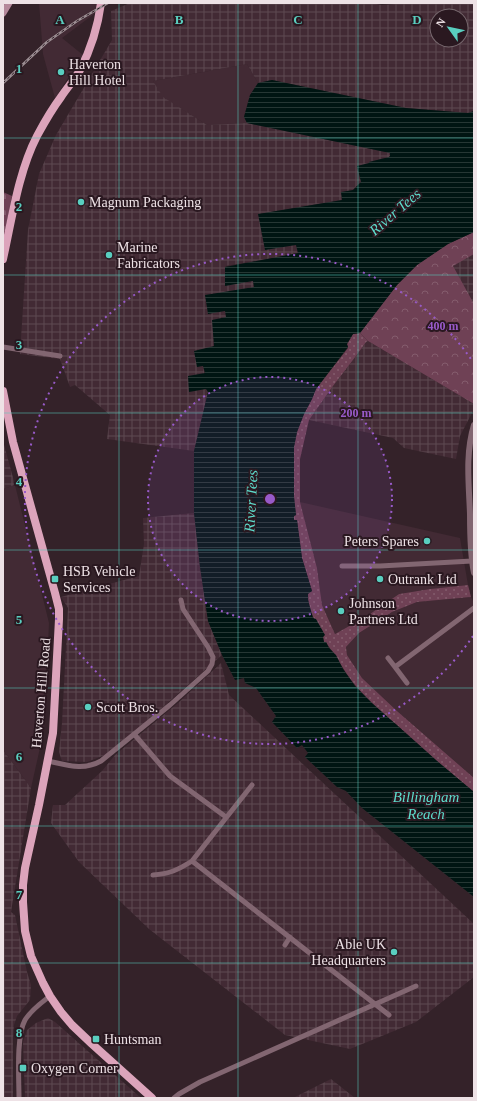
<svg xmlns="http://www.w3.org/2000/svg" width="477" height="1101" viewBox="0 0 477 1101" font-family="Georgia,serif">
	<defs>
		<pattern id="industrial-grid" width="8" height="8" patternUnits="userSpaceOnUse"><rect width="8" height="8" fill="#422a34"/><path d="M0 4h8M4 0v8" fill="none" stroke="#5e4951"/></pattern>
		<pattern id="grass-dots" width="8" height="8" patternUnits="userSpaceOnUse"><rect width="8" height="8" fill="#6f4155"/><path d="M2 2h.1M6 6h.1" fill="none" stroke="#845c6d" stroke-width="1.8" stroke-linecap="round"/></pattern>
		<pattern id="forest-crowns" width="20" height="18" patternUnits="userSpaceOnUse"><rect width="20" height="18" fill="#6f4155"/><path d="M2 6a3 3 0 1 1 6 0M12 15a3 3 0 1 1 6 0" fill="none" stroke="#845c6d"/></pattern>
		<pattern id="cemetery-stones" width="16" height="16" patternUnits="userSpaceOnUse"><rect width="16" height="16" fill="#6f4155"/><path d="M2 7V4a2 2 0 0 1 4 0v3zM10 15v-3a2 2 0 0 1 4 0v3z" fill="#845c6d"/></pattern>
		<pattern id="water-rules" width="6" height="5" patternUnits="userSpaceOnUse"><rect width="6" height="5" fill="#001512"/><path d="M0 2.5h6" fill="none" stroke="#263734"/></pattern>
	</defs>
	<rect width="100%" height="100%" fill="#342229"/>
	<!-- built -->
	<path fill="#422a34" d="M39,3H97L94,14L62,38L83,55L55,98L43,54Z
		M247,64L258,83L250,95L244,116L247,123L207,125L162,97L153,81Z
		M15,485L49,623L44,730L31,788L3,750V489Z
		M300,502L460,538L468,585L430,589L399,594L367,616L335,634L322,605L317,568Z
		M471,597L474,603V778L397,711L362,678L347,655L346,647L359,633L392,612L417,602Z"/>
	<!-- industrial -->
	<path fill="url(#industrial-grid)" fill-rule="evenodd" d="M130,3H370L382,5L408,3H474V111L468,113L406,108L272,80L258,83L247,64L153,81L163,97L207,125L247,123L390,153V156L389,157L370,162L361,182L342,200L259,214L296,245L298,254L225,266L253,281L254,287L226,311V317L214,346L197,367L203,365L207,389L208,392L194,451L107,439L110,415L75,385L70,387L60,359L20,354L28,230L39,174L56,135L112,40L111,11ZM437,16H461V40H437Z
		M474,253V307L450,265Z
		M368,341L474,404V409L460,436L456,459L404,448L393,438L309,420L333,386L356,356L366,342Z
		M3,441L15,485L3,489Z
		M194,513L200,567L208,621L222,655L146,722L105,755L87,762L62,761L59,752L62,723L68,608L61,597L139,576L144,544L143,518Z
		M221,663L229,695L474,924V977L416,1022L350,1049L285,1035L149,929L79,862L51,823L53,805H65L102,771L115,755L178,703Z
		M3,750L31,788L11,912L15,915L27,972L31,985L30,1000L17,1016L14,1025L13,1037V1098H3Z
		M48,1018L55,1022L141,1098H25L23,1042L27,1030L36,1023Z
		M331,1079L355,1098H293Z"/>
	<!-- grass -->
	<path fill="url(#grass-dots)" d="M360,333L368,341L366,342L356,356L333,386L309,420L300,459V502L317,568L322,605L335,634L367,616L399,594L430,589L468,585L471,597L417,602L392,612L359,633L346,647L347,655L362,678L397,711L474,778V792L437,761L396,724C377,710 355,688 343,668C340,664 338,659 335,655C332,650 329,648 326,642H324L323,637L324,636C315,621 308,611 308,593L312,591L302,558L297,520H294V516L296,515L294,497V447L297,432L304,414L312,399L316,389L348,348L347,344L353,334Z"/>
	<!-- forest -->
	<path fill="url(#forest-crowns)" d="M474,232V254L453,266L474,304V404L368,341L360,333L397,285L417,265L448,244Z"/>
	<!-- cemetery -->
	<path fill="url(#cemetery-stones)" d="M3,192L12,196L4,236L3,235Z"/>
	<!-- water -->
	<path fill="url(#water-rules)" d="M272,80L406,108L468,113L474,111V232L448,244L417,265L397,285L360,333L353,334L347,344L348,347L316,389L312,399L304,414L297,432L294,447V497L296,515L294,516V520H297L302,558L312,591L308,594V600L313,618L316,619L325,635L323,637L324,642H326L329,648L336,655L343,669L355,686L372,703L437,761L474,792V897L362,808L346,791L337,787L305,757L308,753L302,745L297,748L272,722L276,716L256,688L245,683L244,678L235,680L222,655L208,621L200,567L194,513V451L208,392L206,389L189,392L188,376L205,373L203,366L197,367L194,351L214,346L212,320L226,317L225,311L208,314L205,295L254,287L253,281L225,286V267L298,253L296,245L265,250L258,214L342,200L341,192L353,190L361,182L357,166L369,163V162L389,157L390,156V153L247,123L244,117L250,95L258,83Z"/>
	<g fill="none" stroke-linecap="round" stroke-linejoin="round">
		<!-- minor -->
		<path stroke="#826671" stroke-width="5" d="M3,347L60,356
			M342,566H380L472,561
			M388,658L395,667
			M407,683L395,667L474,608
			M134,734L170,776L226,817
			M48,761C67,765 83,771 101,761L170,705L208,671L212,664L213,657L208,647L183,609L181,600
			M192,861L389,1015
			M153,875C169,874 178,870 192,861L252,785
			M285,945L290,937
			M19,1098C19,1078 16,1036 25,1020C31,1010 41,1003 50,996
			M174,1098L179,1094L200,1082L416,986"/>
		<!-- tertiary -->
		<path stroke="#826671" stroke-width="6" d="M474,425C465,454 469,485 470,514C470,534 470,554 474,573"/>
		<!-- secondary -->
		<path stroke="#b5899b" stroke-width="7" d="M3,13L9,3"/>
		<!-- primary -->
		<path stroke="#dca4bb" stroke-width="8" d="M3,259C12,219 18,173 37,136C44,123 52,109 61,97C67,88 75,79 80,70C91,49 98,26 101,3
			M3,391L13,442L55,593L59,609V619L53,733L39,805L25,868L23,885V902L25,931L31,956L43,983L50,996L61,1012L72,1025L92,1044L152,1098"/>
		<defs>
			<path id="rail" d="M3,83L47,42L77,21L108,3"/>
		</defs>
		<!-- rail casing -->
		<use href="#rail" stroke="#9d8f94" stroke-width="2.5"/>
		<!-- rail -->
		<use href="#rail" stroke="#2a1820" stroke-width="1" stroke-dasharray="3" stroke-linecap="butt"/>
	</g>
	<!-- grid -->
	<path fill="none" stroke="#59cebf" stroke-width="1" stroke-opacity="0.55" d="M119,3V1098M238,3V1098M358,3V1098M3,138H474M3,275H474M3,413H474M3,550H474M3,688H474M3,826H474M3,963H474"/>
	<!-- distance rings -->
	<circle cx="270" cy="499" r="122" fill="#985ac9" fill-opacity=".12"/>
	<g fill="none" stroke="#985ac9" stroke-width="2" stroke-dasharray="2 4">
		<circle cx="270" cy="499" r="122"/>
		<path d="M473 636A245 245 0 1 1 473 362"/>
	</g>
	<!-- markers -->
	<g fill="#59cebf" stroke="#2a1820" stroke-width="1.5">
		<circle cx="61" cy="72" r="4"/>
		<circle cx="81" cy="202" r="4"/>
		<circle cx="109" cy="255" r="4"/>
		<circle cx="427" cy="541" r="4"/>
		<rect x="51" y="575" width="8" height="8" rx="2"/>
		<circle cx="380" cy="579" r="4"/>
		<circle cx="341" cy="611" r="4"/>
		<circle cx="88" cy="707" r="4"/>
		<circle cx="394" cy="952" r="4"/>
		<rect x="92" y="1035" width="8" height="8" rx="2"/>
		<rect x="19" y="1064" width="8" height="8" rx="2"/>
	</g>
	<g text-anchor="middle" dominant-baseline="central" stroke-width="4" stroke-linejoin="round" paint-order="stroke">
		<!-- poi labels -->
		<g font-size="14" fill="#eee2e6" stroke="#2a1820" text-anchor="start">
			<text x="69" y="64">Haverton<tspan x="69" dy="16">Hill Hotel</tspan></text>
			<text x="89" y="202">Magnum Packaging</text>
			<text x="117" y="247">Marine<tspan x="117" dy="16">Fabricators</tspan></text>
			<text x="419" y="541" text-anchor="end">Peters Spares</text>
			<text x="63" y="571">HSB Vehicle<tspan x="63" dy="16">Services</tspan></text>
			<text x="388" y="579">Outrank Ltd</text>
			<text x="349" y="603">Johnson<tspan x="349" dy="16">Partners Ltd</tspan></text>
			<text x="96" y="707">Scott Bros.</text>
			<text x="386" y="944" text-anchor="end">Able UK<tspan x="386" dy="16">Headquarters</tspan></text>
			<text x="104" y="1039">Huntsman</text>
			<text x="31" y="1068">Oxygen Corner</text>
		</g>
		<!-- street labels -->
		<g font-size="14" fill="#eee2e6" stroke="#2a1820">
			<text transform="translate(41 693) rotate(-85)">Haverton Hill Road</text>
		</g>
		<!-- water labels -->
		<g font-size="15" font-style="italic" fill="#5ddccc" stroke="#2a1820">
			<text transform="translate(395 212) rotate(-41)">River Tees</text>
			<text transform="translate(251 501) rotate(-87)">River Tees</text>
			<text x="426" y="797">Billingham<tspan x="426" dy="17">Reach</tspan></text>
		</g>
	</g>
	<g font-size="13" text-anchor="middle" font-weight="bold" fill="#59cebf" stroke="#2a1820" stroke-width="4" stroke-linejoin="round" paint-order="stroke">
		<text x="60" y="24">A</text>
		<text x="179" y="24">B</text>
		<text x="298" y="24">C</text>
		<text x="417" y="24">D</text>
		<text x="19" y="73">1</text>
		<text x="19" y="211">2</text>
		<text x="19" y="349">3</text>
		<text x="19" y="486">4</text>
		<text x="19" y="624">5</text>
		<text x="19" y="761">6</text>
		<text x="19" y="899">7</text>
		<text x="19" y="1037">8</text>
	</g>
	<circle cx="270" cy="499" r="6" fill="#985ac9" stroke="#2a1820" stroke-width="2"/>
	<g font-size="12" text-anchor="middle" font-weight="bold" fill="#985ac9" stroke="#2a1820" stroke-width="4" stroke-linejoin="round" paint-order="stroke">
		<text x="443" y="330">400 m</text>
		<text x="356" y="417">200 m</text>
	</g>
	<!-- border -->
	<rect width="477" height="1101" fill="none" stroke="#eee2e6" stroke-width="8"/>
	<!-- north arrow -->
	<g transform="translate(449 28) rotate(303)"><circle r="19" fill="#2a1820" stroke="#78696f"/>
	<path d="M0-3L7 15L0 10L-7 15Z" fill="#59cebf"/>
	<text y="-6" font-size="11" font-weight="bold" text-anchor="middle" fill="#eee2e6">N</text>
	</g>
</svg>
